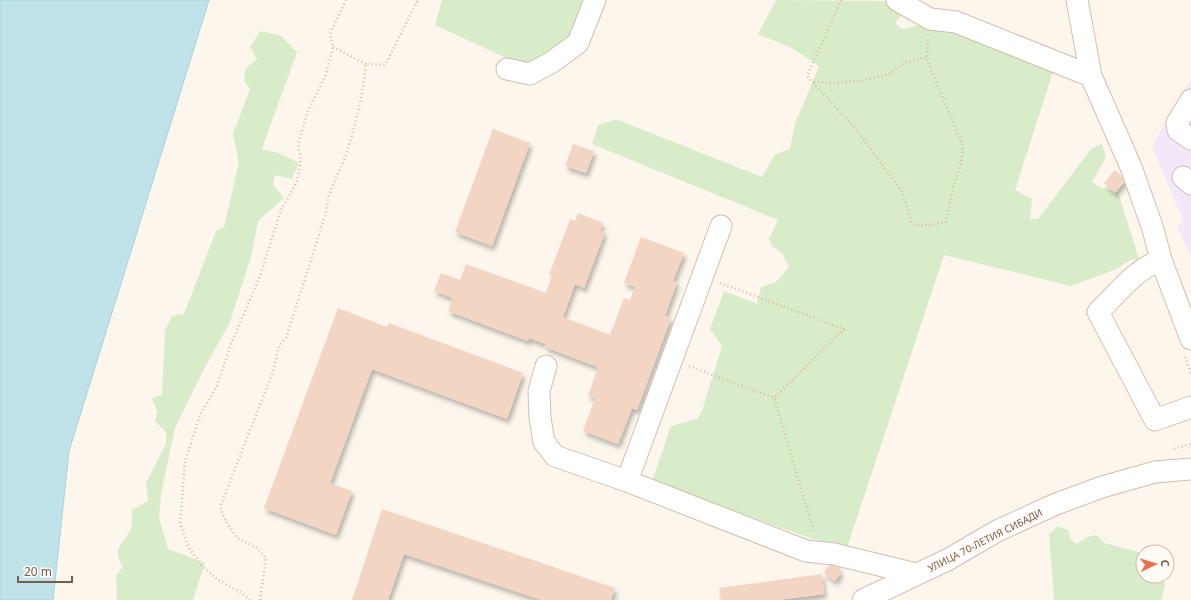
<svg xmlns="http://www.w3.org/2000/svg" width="1191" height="600" viewBox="0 0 1191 600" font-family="'Noto Sans',sans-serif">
	<defs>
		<filter id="shadow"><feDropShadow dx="2.5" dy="4.5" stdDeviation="2" flood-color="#0004"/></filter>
	</defs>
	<rect width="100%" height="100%" fill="#fdf6ec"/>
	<!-- education -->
	<path fill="#f3e8fa" d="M1191,79V257L1177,226L1183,220L1152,146Z"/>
	<!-- green -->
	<path fill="#d8ecc9" d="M442,0H606L599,21L573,38L545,61L519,64L435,25Z
		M776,0L888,1L905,12L895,23L902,29L935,22L1053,72L1015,190L1032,199L1030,219H1038L1091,149L1102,144L1106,157L1092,182L1099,187L1118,192L1139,259L1131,260L1114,270L1071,286L944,255L847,548L813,539L657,485L653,478L671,426L697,419L702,411L722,346L710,329L724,291L757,304L761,287L776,282L789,267L782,253L773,247L769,239L778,220L592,144L598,125L616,119L762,177L775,154L790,149L795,124L819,66L790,47L758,34Z
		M260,31L281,36L297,52L262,149L279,153L299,163L292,179L275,175L273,185L284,198L258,221L251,257L230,322L204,369L175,428L161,494L159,518L168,549L205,563L193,600H117L116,575L123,567C111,546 122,547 130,530C133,525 132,516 132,510L148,501L146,483L166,444V432L155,421L157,411L152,398L162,395L165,330L172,316L184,314L216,231L224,227L239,162L233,134L250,89L244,81L246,68L257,59L250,47Z
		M1058,526L1068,530L1071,540L1077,544L1087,537L1097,535L1104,543L1143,553V576H1163L1165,586L1161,600H1054L1049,534Z"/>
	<!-- water -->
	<path fill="#bfe3e8" stroke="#a5d3da" d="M0,0H209L69,451L53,600H0Z"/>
	<!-- building -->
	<path fill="#f3d5c3" filter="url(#shadow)" d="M493,129L530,143L492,246L455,232Z
		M573,144L594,151L586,173L565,166Z
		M1115,170L1126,180L1115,193L1104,183Z
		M578,213L603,223L600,231L605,232L584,288L575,284L563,317L610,335L624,298L630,300L635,287L624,283L641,237L684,253L673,281L677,282L665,316L671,318L637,410L632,408L618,444L583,431L595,398L588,396L598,367L545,347L546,344L529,338L528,341L448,311L453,298L434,291L441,273L460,280L466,264L546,293L552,276L549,275L570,219L575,221Z
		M338,308L387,327L389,323L523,373L507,419L372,369L330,483L352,491L336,535L264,508Z
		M382,509L615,588L611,600H541L404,554L388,600H352Z
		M831,562L840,568L838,571L841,573L835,581L824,573Z
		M822,574L824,594L778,600H721L719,588Z"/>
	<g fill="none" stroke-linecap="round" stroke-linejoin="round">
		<defs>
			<path id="minor" d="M897,0L930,19L956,22L1091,76
				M1077,0L1091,76L1131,167L1153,229L1161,260L1191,339
				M507,69L530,74L552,62L578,43L595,0
				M1191,100L1177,123L1178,130L1191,139
				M1183,177L1191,184
				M1161,260C1135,269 1117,294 1098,312L1155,420L1191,407
				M546,366L539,391L540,418L544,442L555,456L627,481L806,551L834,554L916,574
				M627,481L721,226
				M863,600L949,559L997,531L1056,504L1102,487L1155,472L1191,469"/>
		</defs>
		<!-- minor casing -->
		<use href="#minor" stroke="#d1beb0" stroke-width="23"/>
		<!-- path -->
		<path stroke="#d9b8a5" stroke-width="2.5" stroke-dasharray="1 3" stroke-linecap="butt" d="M841,0L807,76L856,129L901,190L907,206L911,222L921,226L946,222L953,188L961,164L963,146L927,60L928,38
			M333,47L366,64
			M814,82L839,83L864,80L889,74L906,62L927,57
			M720,283L844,329L774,398L814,532
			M1185,357L1191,374
			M689,366L774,398
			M1174,449L1191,444
			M250,600L239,591L218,580L202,566L189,548L180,523L185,462L200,415L217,386L230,347L260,276L281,210L297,182L301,159L298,144L308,111L325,77L333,47L330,34L346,0
			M260,600L266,558L257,548L237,538L224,518L220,507L273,372L279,346L286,338L326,213C327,191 340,173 347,152C356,123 363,94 366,64L385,65L418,0"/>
		<!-- minor -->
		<use href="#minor" stroke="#fff" stroke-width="21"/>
	</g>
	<g text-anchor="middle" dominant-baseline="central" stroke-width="3.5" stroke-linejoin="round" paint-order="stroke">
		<!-- street labels -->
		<g font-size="10" fill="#7a5c4d" stroke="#fffaf3">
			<text transform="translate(985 540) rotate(-27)">УЛИЦА 70-ЛЕТИЯ СИБАДИ</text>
		</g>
	</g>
	<!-- north arrow -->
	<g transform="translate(1155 564) rotate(85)"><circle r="19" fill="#fffaf3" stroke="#cabbb1"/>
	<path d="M0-3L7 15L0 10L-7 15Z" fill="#e76f51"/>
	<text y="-6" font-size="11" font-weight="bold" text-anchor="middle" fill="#7a5c4d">С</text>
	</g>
	<!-- scale -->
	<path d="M18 576v6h54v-6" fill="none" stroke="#7a5c4d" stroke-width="2"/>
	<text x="24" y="576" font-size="12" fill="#7a5c4d" stroke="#fffaf3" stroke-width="3" paint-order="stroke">20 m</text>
</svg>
